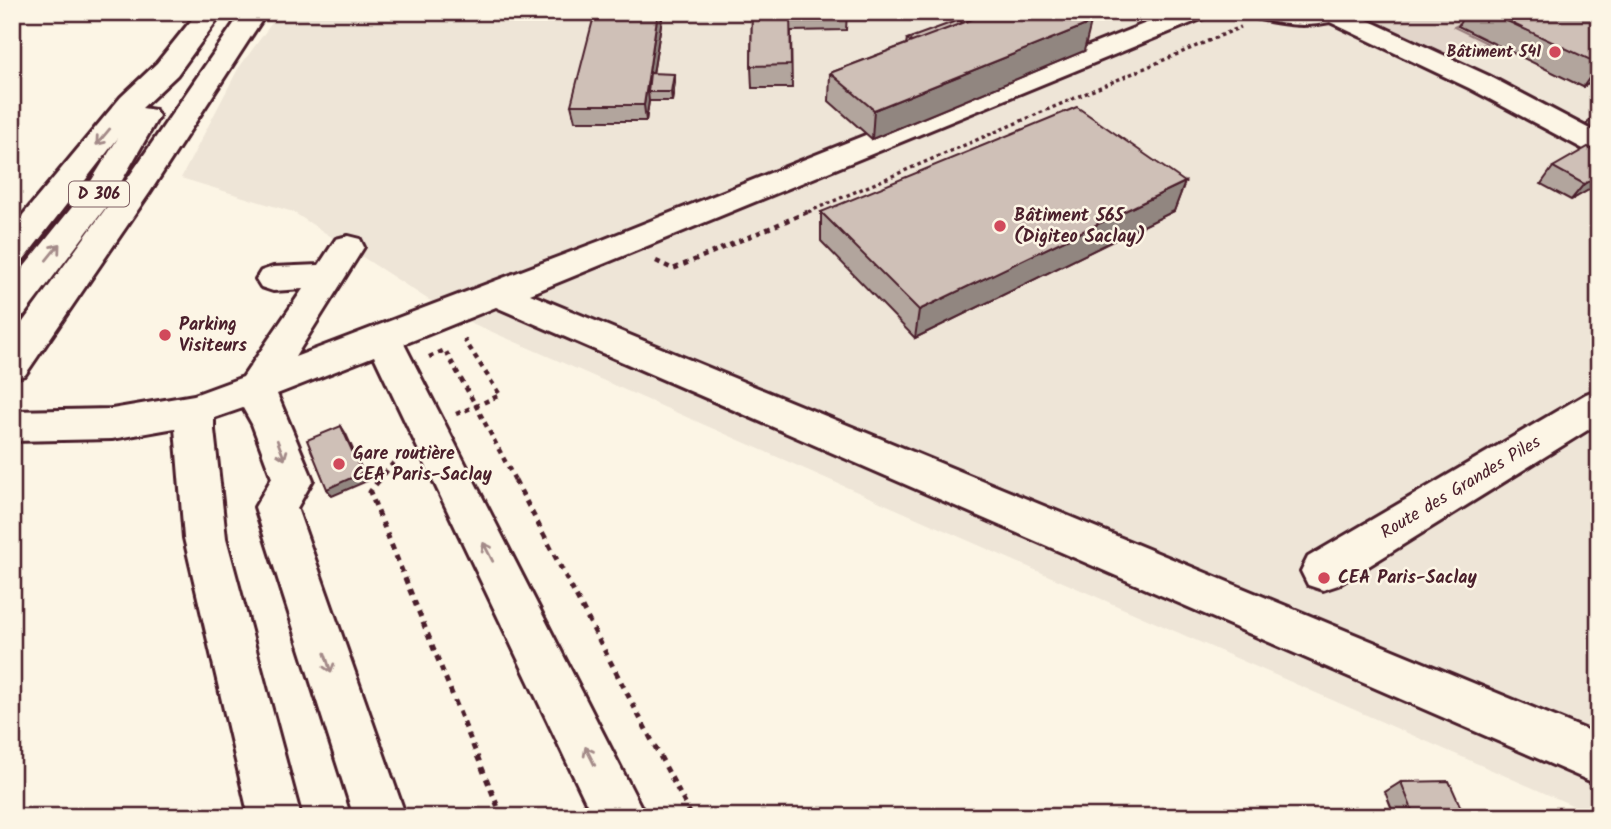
<svg xmlns="http://www.w3.org/2000/svg" width="1611" height="829" viewBox="0 0 1611 829" font-family="Kalam,sans-serif">
	<rect width="100%" height="100%" fill="#fcf5e5"/>
	<filter id="ink" filterUnits="userSpaceOnUse"><feTurbulence type="fractalNoise" baseFrequency=".0143" numOctaves="2"/><feDisplacementMap in="SourceGraphic" scale="14" xChannelSelector="R" yChannelSelector="G"/><feConvolveMatrix kernelMatrix="1 2 1 2 8 2 1 2 1" color-interpolation-filters="sRGB"/></filter>
	<g filter="url(#ink)">
		<!-- built -->
		<path fill="#eee5d7" d="M280,12H1599V817L449,313L293,212L181,178L238,69Z"/>
		<!-- green -->
		<path fill="#e2d5ca" stroke="#967a7a" stroke-width="2" d="M1484,12L1454,27L1487,43L1444,62L1356,16L1354,13Z"/>
		<g fill="none" stroke-linecap="round" stroke-linejoin="round">
			<defs>
				<path id="minor" d="M242,12H267L150,192L25,375L12,379V337L128,178Z
					M1174,12H1209L1206,17L530,294L1599,735V785L496,307L404,344L646,817H593L374,356L277,394L313,480L297,508L406,817H354L255,507L272,478L252,424L243,408L214,418V430L226,538L301,817H249L184,538L175,428L112,439L12,441V411L112,409L194,395L243,377L303,289L273,291L261,287L256,279L261,271L273,267L319,265L336,239L348,236L360,239L364,247L295,357L600,241Z
					M1249,12H1350L1489,76L1599,134V155L1589,152L1469,88L1330,22C1303,28 1279,24 1252,17Z
					M1599,389V423L1338,585L1323,590L1308,585L1301,571L1308,557L1586,394Z"/>
				<path id="major" d="M198,12H223L177,75L142,108L155,110L159,116L109,203L24,315L12,318V282L85,191L118,138L24,259L12,262V228L121,97L157,63Z"/>
			</defs>
			<!-- minor casing -->
			<use href="#minor" stroke="#4a1f2b" stroke-width="6"/>
			<!-- major casing -->
			<use href="#major" stroke="#4a1f2b" stroke-width="6"/>
			<!-- path-far2 -->
			<path stroke="#4a1f2b" stroke-width="3.5" stroke-dasharray="3.5 3.5" stroke-linecap="butt" d="M808,212L1241,27"/>
			<!-- path-far1 -->
			<path stroke="#4a1f2b" stroke-width="4.5" stroke-dasharray="5 5" stroke-linecap="butt" d="M656,261L673,269L812,210
				M429,357L445,350L476,406L500,395L464,339
				M456,414L476,406L516,482
				M378,482L402,452"/>
			<!-- path -->
			<path stroke="#4a1f2b" stroke-width="5" stroke-dasharray="6 6" stroke-linecap="butt" d="M379,480L370,492L502,817
				M515,480L692,817"/>
			<!-- minor -->
			<use href="#minor" fill="#fcf5e5" fill-rule="evenodd"/>
			<!-- major -->
			<use href="#major" fill="#fcf5e5" fill-rule="evenodd"/>
		</g>
		<!-- wall -->
		<path fill="#b2a59d" stroke="#4a1f2b" stroke-width="2" d="M663,12L653,74H674L675,82L672,101H649L646,121H575L571,105Z
			M752,12H847L846,30L791,31L792,88H752L751,66Z
			M1466,12H1599V78L1583,87L1458,26Z
			M963,23L1084,51L872,139L829,101L830,73L906,44L907,39Z
			M1599,108V132L1586,125Z
			M1599,153V184L1571,200L1541,184L1553,167Z
			M1185,182L1174,211L915,338L821,241V212Z
			M1401,782L1465,817H1395L1385,792Z"/>
		<!-- shaded-wall -->
		<path fill="#918680" stroke="#4a1f2b" stroke-width="2" d="M658,12H663L650,92H648L649,101L646,121L644,105Z
			M1091,23L1084,51L872,139L874,110Z
			M1599,64V78L1583,87Z
			M674,74L675,82L672,101L671,92Z
			M1599,175V184L1571,200L1584,184Z
			M1185,182L1174,211L915,338L919,310Z
			M341,426L346,434L367,481L332,496L327,489Z"/>
		<!-- building -->
		<path fill="#cfc0b7" stroke="#4a1f2b" stroke-width="2" d="M595,12H658L644,105H571Z
			M752,12H790L791,65L751,66Z
			M991,12H1073L1091,23L874,110L830,73Z
			M1488,12H1599V64Z
			M959,20L963,23L912,42L907,39Z
			M650,73L674,74L671,92H648Z
			M1077,107L1185,182L919,310L821,212Z
			M1588,147L1599,153V175L1584,184L1553,167Z
			M341,426L362,473L327,489L307,440Z
			M1449,781L1465,817H1415L1401,782Z"/>
		<!-- one-way arrows -->
		<defs><path id="oneway-shaft" d="M-6 0H5M1.5-3L5.5 0L1.5 3" fill="none" stroke-width="1.6" stroke-linecap="round" stroke-linejoin="round" transform="scale(1.75)"/></defs>
		<g stroke="#a38a88">
			<use href="#oneway-shaft" transform="translate(103 137) rotate(130)"/>
			<use href="#oneway-shaft" transform="translate(53 252) rotate(-51)"/>
			<use href="#oneway-shaft" transform="translate(281 450) rotate(69)"/>
			<use href="#oneway-shaft" transform="translate(488 552) rotate(-117)"/>
			<use href="#oneway-shaft" transform="translate(328 663) rotate(72)"/>
			<use href="#oneway-shaft" transform="translate(590 756) rotate(-117)"/>
		</g>
	</g>
	<!-- markers -->
	<g fill="#d1495b" stroke="#fcf5e5" stroke-width="2.5">
		<circle cx="1555" cy="52" r="7"/>
		<circle cx="1000" cy="226" r="7"/>
		<circle cx="165" cy="335" r="7"/>
		<circle cx="339" cy="464" r="7"/>
		<circle cx="1324" cy="578" r="7"/>
	</g>
	<g text-anchor="middle" dominant-baseline="central" stroke-width="5" stroke-linejoin="round" paint-order="stroke">
		<!-- far-poi labels -->
		<g font-size="16" font-weight="bold" fill="#4a1f2b" stroke="#fcf5e5" text-anchor="end">
			<text x="1541" y="52">Bâtiment 541</text>
		</g>
		<!-- shield labels -->
		<rect fill="#fcf5e5" stroke="#7f5f63" stroke-width="2" x="69" y="181.5" width="60" height="25" rx="5"/>
		<g font-size="16" font-weight="bold" fill="#4a1f2b">
			<text x="99" y="194">D 306</text>
		</g>
		<!-- poi labels -->
		<g font-size="18" font-weight="bold" fill="#4a1f2b" stroke="#fcf5e5" text-anchor="start">
			<text x="1014" y="216">Bâtiment 565<tspan x="1014" dy="21">(Digiteo Saclay)</tspan></text>
			<text x="179" y="325">Parking<tspan x="179" dy="21">Visiteurs</tspan></text>
			<text x="353" y="454">Gare routière<tspan x="353" dy="21">CEA Paris-Saclay</tspan></text>
			<text x="1338" y="578">CEA Paris-Saclay</text>
		</g>
		<!-- street labels -->
		<g font-size="18" fill="#4a1f2b" stroke="#fcf5e5">
			<text transform="translate(1461 488) rotate(-31)">Route des Grandes Piles</text>
		</g>
	</g>
	<!-- margin -->
	<rect width="1611" height="829" fill="none" stroke="#fcf5e5" stroke-width="42"/>
	<rect x="21" y="21" width="1569" height="787" fill="none" stroke="#4a1f2b" stroke-width="2.5" filter="url(#ink)"/>
</svg>
